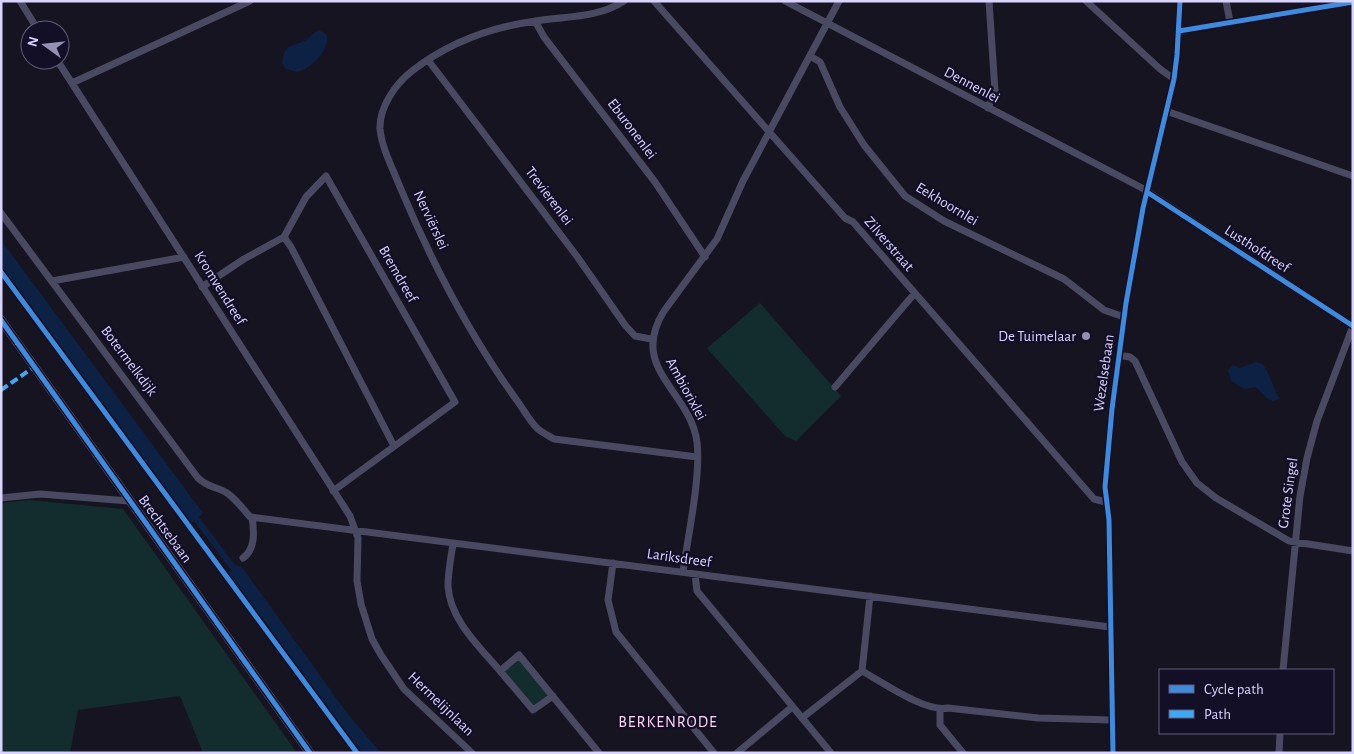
<svg xmlns="http://www.w3.org/2000/svg" width="1354" height="754" viewBox="0 0 1354 754" font-family="'Alegreya Sans',sans-serif">
	<rect width="100%" height="100%" fill="#161421"/>
	<!-- green -->
	<path fill="#132c2d" d="M760,303L841,396L796,441L785,436L707,348Z
		M29,500L123,509L297,753H203L180,696L78,710L70,753H1V503Z
		M519,659L549,695L534,708L503,672Z"/>
	<!-- water -->
	<path fill="#0d2144" d="M319,30L327,35C330,50 311,69 297,72L286,69L282,63C285,42 291,48 306,40C311,37 314,32 319,30Z
		M1,240L203,513L199,517L235,565L242,567L347,713L381,753H361L327,711L228,573L231,570L194,521L190,523L1,267Z
		M1256,362L1263,364L1267,371L1279,399L1273,401L1268,399L1256,387L1244,389L1231,381L1228,370L1233,365L1240,368Z"/>
	<g fill="none" stroke-linecap="round" stroke-linejoin="round">
		<!-- minor -->
		<path stroke="#4a4962" stroke-width="7" d="M20,1L38,30
			M624,1C598,18 566,16 536,21C492,27 448,43 412,71C395,84 379,108 380,129C382,149 393,169 400,187C431,261 470,336 518,402C524,410 530,422 538,429C543,433 549,436 554,439L697,457
			M654,1L845,218L853,222L1094,499L1106,502
			M785,1L1142,188L1353,326
			M1086,1L1160,69L1174,79
			M1226,1L1230,22
			M535,21L544,37L655,182L705,257
			M1179,31L1353,2
			M810,56L820,62L840,107L864,145L905,196L944,221L1064,279L1104,310L1124,317
			M57,60L350,516L358,538L357,581L361,604L372,639L381,655L404,689L472,753
			M428,60L576,255L625,325L635,336L651,339
			M72,83L250,1
			M988,108L995,91L989,1
			M1166,111L1353,176
			M1,213L198,478C207,487 217,487 227,493C236,499 243,509 250,517L1110,627
			M284,237L291,247L394,446
			M52,281L184,257
			M202,287L244,259L284,237L306,197L326,176L455,402L333,491
			M1119,355L1130,357L1135,361L1182,462L1197,483L1216,498L1289,541L1353,551
			M835,387L914,294
			M1,498L40,494L129,501
			M453,544C451,557 448,572 448,586C450,620 479,646 500,671
			M243,558C256,549 254,530 252,517
			M613,563L608,600L616,632L714,753
			M683,572C688,535 701,477 697,442C690,390 628,369 664,311L717,239L743,181L839,1
			M695,574L697,591L831,753
			M1283,670L1300,496L1307,458L1317,421L1353,326
			M862,671C882,682 926,713 948,708L1038,718L1112,720
			M553,696L533,710L500,671L519,655L599,753
			M940,709V725L963,753
			M802,718L862,671L870,596
			M737,753L792,707
			M1113,753L1109,520L1105,487L1112,409L1126,303L1143,208L1174,79L1177,55L1180,1
			M1279,753L1280,733"/>
		<!-- major -->
		<path stroke="#5e5373" stroke-width="9" d="M1,320L310,753"/>
		<!-- quiet -->
		<path stroke="#3fa9f5" stroke-width="4" stroke-dasharray="8 4" stroke-linecap="butt" d="M1,390L34,367"/>
		<defs>
			<path id="cycleway" d="M1179,31L1353,2
				M1147,192L1353,326
				M1,272L357,753
				M1,320L310,753
				M1113,753L1109,520L1105,487L1112,409L1126,303L1143,208L1174,79L1177,55L1180,1"/>
		</defs>
		<!-- cycleway casing -->
		<use href="#cycleway" stroke="#130f26" stroke-width="8"/>
		<!-- cycleway -->
		<use href="#cycleway" stroke="#408adc" stroke-width="5"/>
	</g>
	<!-- markers -->
	<circle fill="#9591b1" stroke="#130f26" stroke-width="2" cx="1086" cy="336" r="5"/>
	<g text-anchor="middle" dominant-baseline="central" stroke-width="5" stroke-linejoin="round" paint-order="stroke">
		<!-- street labels -->
		<g font-size="15" fill="#d9d4ff" stroke="#130f26">
			<text transform="translate(972 85) rotate(28)">Dennenlei</text>
			<text transform="translate(632 129) rotate(53)">Eburonenlei</text>
			<text transform="translate(549 196) rotate(53)">Trevierenlei</text>
			<text transform="translate(947 204) rotate(31)">Eekhoornlei</text>
			<text transform="translate(431 220) rotate(65)">Nerviërslei</text>
			<text transform="translate(889 244) rotate(49)">Zilverstraat</text>
			<text transform="translate(1257 249) rotate(33)">Lusthofdreef</text>
			<text transform="translate(398 274) rotate(60)">Bremdreef</text>
			<text transform="translate(220 288) rotate(58)">Kromvendreef</text>
			<text transform="translate(129 361) rotate(53)">Botermelkdijk</text>
			<text transform="translate(1104 373) rotate(-82)">Wezelsebaan</text>
			<text transform="translate(686 389) rotate(61)">Ambiorixlei</text>
			<text transform="translate(1288 493) rotate(-82)">Grote Singel</text>
			<text transform="translate(165 529) rotate(54)">Brechtsebaan</text>
			<text transform="translate(679 558) rotate(8)">Lariksdreef</text>
			<text transform="translate(441 704) rotate(44)">Hermelijnlaan</text>
		</g>
		<!-- poi labels -->
		<g font-size="15" fill="#d9d4ff" stroke="#130f26" text-anchor="end">
			<text x="1076" y="336">De Tuimelaar</text>
		</g>
		<!-- neighbourhood labels -->
		<g font-size="16" letter-spacing="1" fill="#ffd6f0" stroke="#130f26">
			<text x="668" y="722">BERKENRODE</text>
		</g>
	</g>
	<!-- border -->
	<rect width="1354" height="754" fill="none" stroke="#d9d4ff" stroke-width="5"/>
	<!-- legend -->
	<rect x="1159" y="669" width="175" height="65" fill="#130f26" stroke="#625e7d"/>
	<rect x="1169" y="685" width="25" height="8" fill="#408adc" stroke="#625e7d"/>
	<text x="1204" y="694" font-size="15" fill="#d9d4ff">Cycle path</text>
	<rect x="1169" y="710" width="25" height="8" fill="#3fa9f5" stroke="#625e7d"/>
	<text x="1204" y="719" font-size="15" fill="#d9d4ff">Path</text>
	<!-- north arrow -->
	<g transform="translate(45 45) rotate(285)"><circle r="24" fill="#130f26" stroke="#625e7d"/>
	<path d="M0-4L9 19L0 12L-9 19Z" fill="#9591b1"/>
	<text y="-8" font-size="14" font-weight="bold" text-anchor="middle" fill="#d9d4ff">N</text>
	</g>
</svg>
